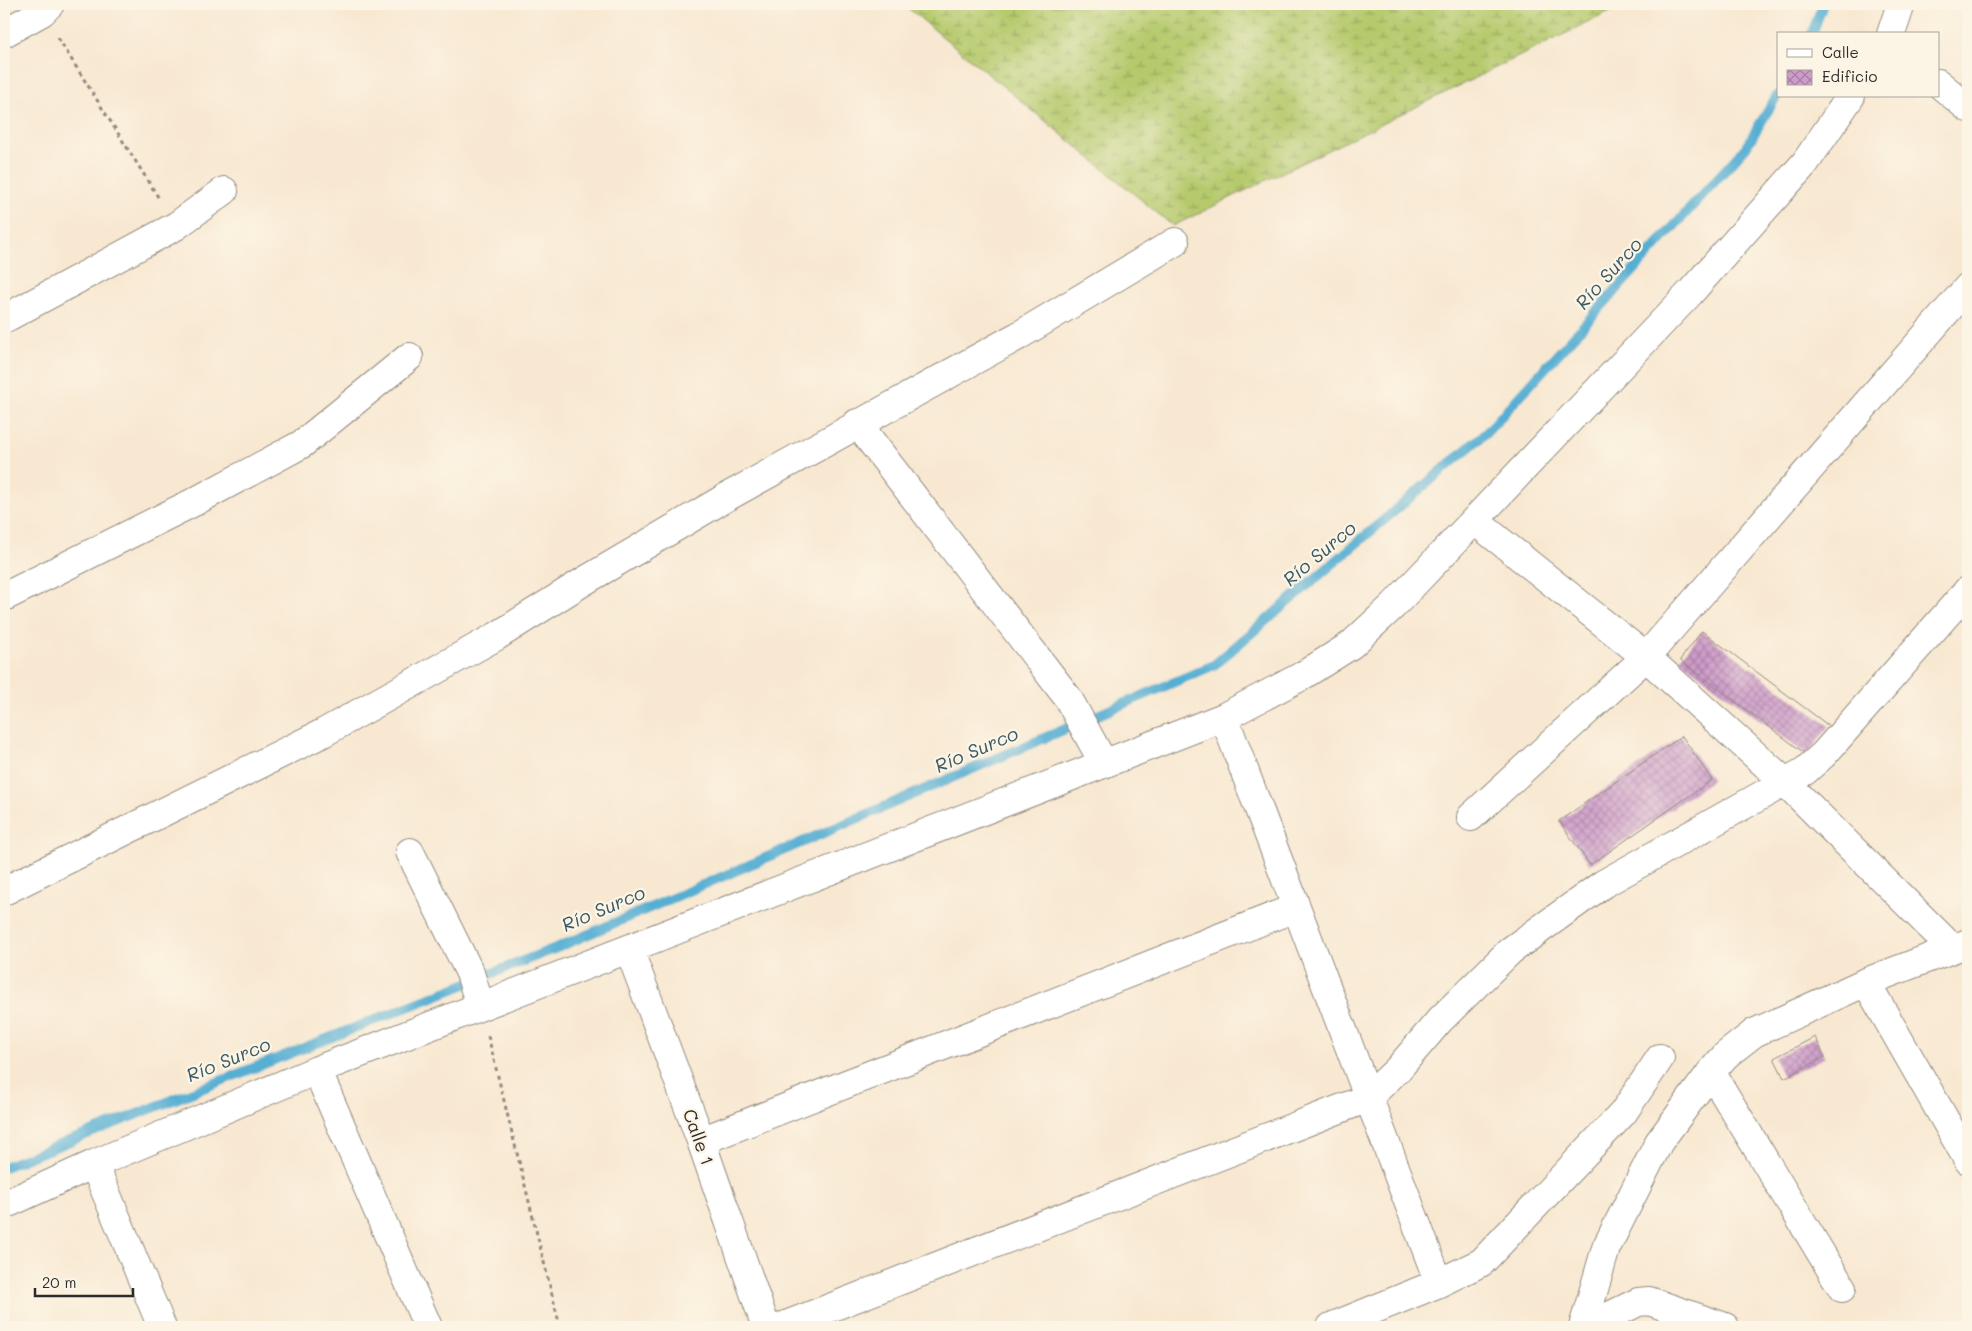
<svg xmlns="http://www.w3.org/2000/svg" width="1972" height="1331" viewBox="0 0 1972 1331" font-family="Mali,sans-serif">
	<defs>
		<pattern id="wetland-marsh" width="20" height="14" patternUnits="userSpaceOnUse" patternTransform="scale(1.25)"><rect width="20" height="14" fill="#b6ca6d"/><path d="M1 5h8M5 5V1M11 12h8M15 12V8" fill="none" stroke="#94a45a"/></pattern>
		<pattern id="building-cross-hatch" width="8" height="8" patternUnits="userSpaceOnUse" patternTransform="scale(1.25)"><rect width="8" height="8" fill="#ce9bca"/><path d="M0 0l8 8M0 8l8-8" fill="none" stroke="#a77fa4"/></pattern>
	</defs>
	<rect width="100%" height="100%" fill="#fcf5e5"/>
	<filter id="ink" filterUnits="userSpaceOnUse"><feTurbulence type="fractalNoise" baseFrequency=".02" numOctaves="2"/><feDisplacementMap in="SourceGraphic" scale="10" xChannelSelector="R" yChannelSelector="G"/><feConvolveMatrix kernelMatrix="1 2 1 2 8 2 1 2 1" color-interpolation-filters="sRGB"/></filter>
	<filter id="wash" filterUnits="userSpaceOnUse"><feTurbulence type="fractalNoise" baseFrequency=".0096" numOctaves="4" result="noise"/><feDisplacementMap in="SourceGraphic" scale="20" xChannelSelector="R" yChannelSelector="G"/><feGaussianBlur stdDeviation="1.12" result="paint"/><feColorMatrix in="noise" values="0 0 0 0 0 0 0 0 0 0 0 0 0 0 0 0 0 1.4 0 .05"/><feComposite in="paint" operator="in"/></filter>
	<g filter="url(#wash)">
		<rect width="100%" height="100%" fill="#f8e8d1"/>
		<!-- wetland -->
		<path fill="url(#wetland-marsh)" stroke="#707a4c" d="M903,4H1626L1173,226Z"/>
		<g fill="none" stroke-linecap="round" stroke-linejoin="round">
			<!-- stream -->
			<path stroke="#56afd3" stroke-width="10" d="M1812,34L1823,4
				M4,1167L561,946L1214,665L1487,432L1746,147L1778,94"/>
		</g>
		<g id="blocks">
			<!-- building -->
			<path fill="url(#building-cross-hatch)" d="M1702,631L1829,726L1807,755L1680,660Z
				M1682,736L1712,780L1590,865L1559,821Z
				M1815,1037L1825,1057L1784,1078L1774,1058Z"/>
		</g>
	</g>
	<g filter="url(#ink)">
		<use href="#blocks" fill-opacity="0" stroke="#928a7e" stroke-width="1"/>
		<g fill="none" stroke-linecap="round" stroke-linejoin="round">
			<defs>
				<path id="minor" d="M4,33L42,12L50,4
					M1891,34L1901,4
					M1938,83L1968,108
					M4,319L176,226L224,191
					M857,423L1068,698L1104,764
					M1475,521L1646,657L1785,782L1952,948
					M4,597L194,502L302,444L409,357
					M1224,717L1439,1283
					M1471,817L1646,657L1968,287
					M410,852L470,973L480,1006
					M4,891L323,733L497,636L581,583L725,498L1018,336L1175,242
					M629,949L701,1141L766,1327
					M1866,982L1968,1160
					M317,1070L428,1327
					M1711,1072L1842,1288
					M701,1141L1295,908
					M94,1164L162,1327
					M4,1205L94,1164L317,1070L1224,717L1302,676L1351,645L1393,606L1690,293L1805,163L1851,96
					M781,1327L1368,1098L1398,1069L1440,1020L1510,951L1603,884L1805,771L1824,754L1968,590
					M1331,1327L1439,1283L1482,1262L1623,1113L1660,1058
					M1583,1327L1606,1248L1659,1142L1711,1072L1726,1055L1754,1033L1866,982L1968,943
					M1587,1327L1638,1302L1649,1301L1725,1327"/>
			</defs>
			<!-- minor casing -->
			<use href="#minor" stroke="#928a7e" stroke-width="30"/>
			<!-- path -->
			<path stroke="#928a7e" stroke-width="3" stroke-dasharray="4 4" stroke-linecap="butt" d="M58,38L160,200
				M488,1036L560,1327"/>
			<!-- minor -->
			<use href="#minor" stroke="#fff" stroke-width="28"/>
		</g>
	</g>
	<g text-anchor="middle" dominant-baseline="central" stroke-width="4.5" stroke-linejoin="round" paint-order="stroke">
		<!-- street labels -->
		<g font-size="18" fill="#2b2b2b" stroke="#fcf5e5">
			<text transform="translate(699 1137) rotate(70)">Calle 1</text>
		</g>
		<!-- water labels -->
		<g font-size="19" font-style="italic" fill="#3a5966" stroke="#fcf5e5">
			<text transform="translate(1608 273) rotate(-48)">Río Surco</text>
			<text transform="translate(1319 553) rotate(-40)">Río Surco</text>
			<text transform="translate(976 749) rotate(-23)">Río Surco</text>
			<text transform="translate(603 908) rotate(-23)">Río Surco</text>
			<text transform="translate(228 1059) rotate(-22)">Río Surco</text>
		</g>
	</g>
	<!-- margin -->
	<rect width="1972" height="1331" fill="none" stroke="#fcf5e5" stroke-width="20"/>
	<!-- legend -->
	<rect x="1777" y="32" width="162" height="65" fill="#fcf5e5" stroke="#a8a49b"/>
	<rect x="1787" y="49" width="25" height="8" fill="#ffffff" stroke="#a8a49b"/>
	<text x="1822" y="58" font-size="15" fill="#2b2b2b">Calle</text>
	<rect x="1787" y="70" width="25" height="15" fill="url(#building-cross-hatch)" stroke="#a8a49b"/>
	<text x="1822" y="82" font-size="15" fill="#2b2b2b">Edificio</text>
	<!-- scale -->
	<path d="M35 1288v8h98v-8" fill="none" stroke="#2b2b2b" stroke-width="2.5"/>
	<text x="42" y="1288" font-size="15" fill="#2b2b2b" stroke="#fcf5e5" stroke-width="4" paint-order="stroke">20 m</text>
</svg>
